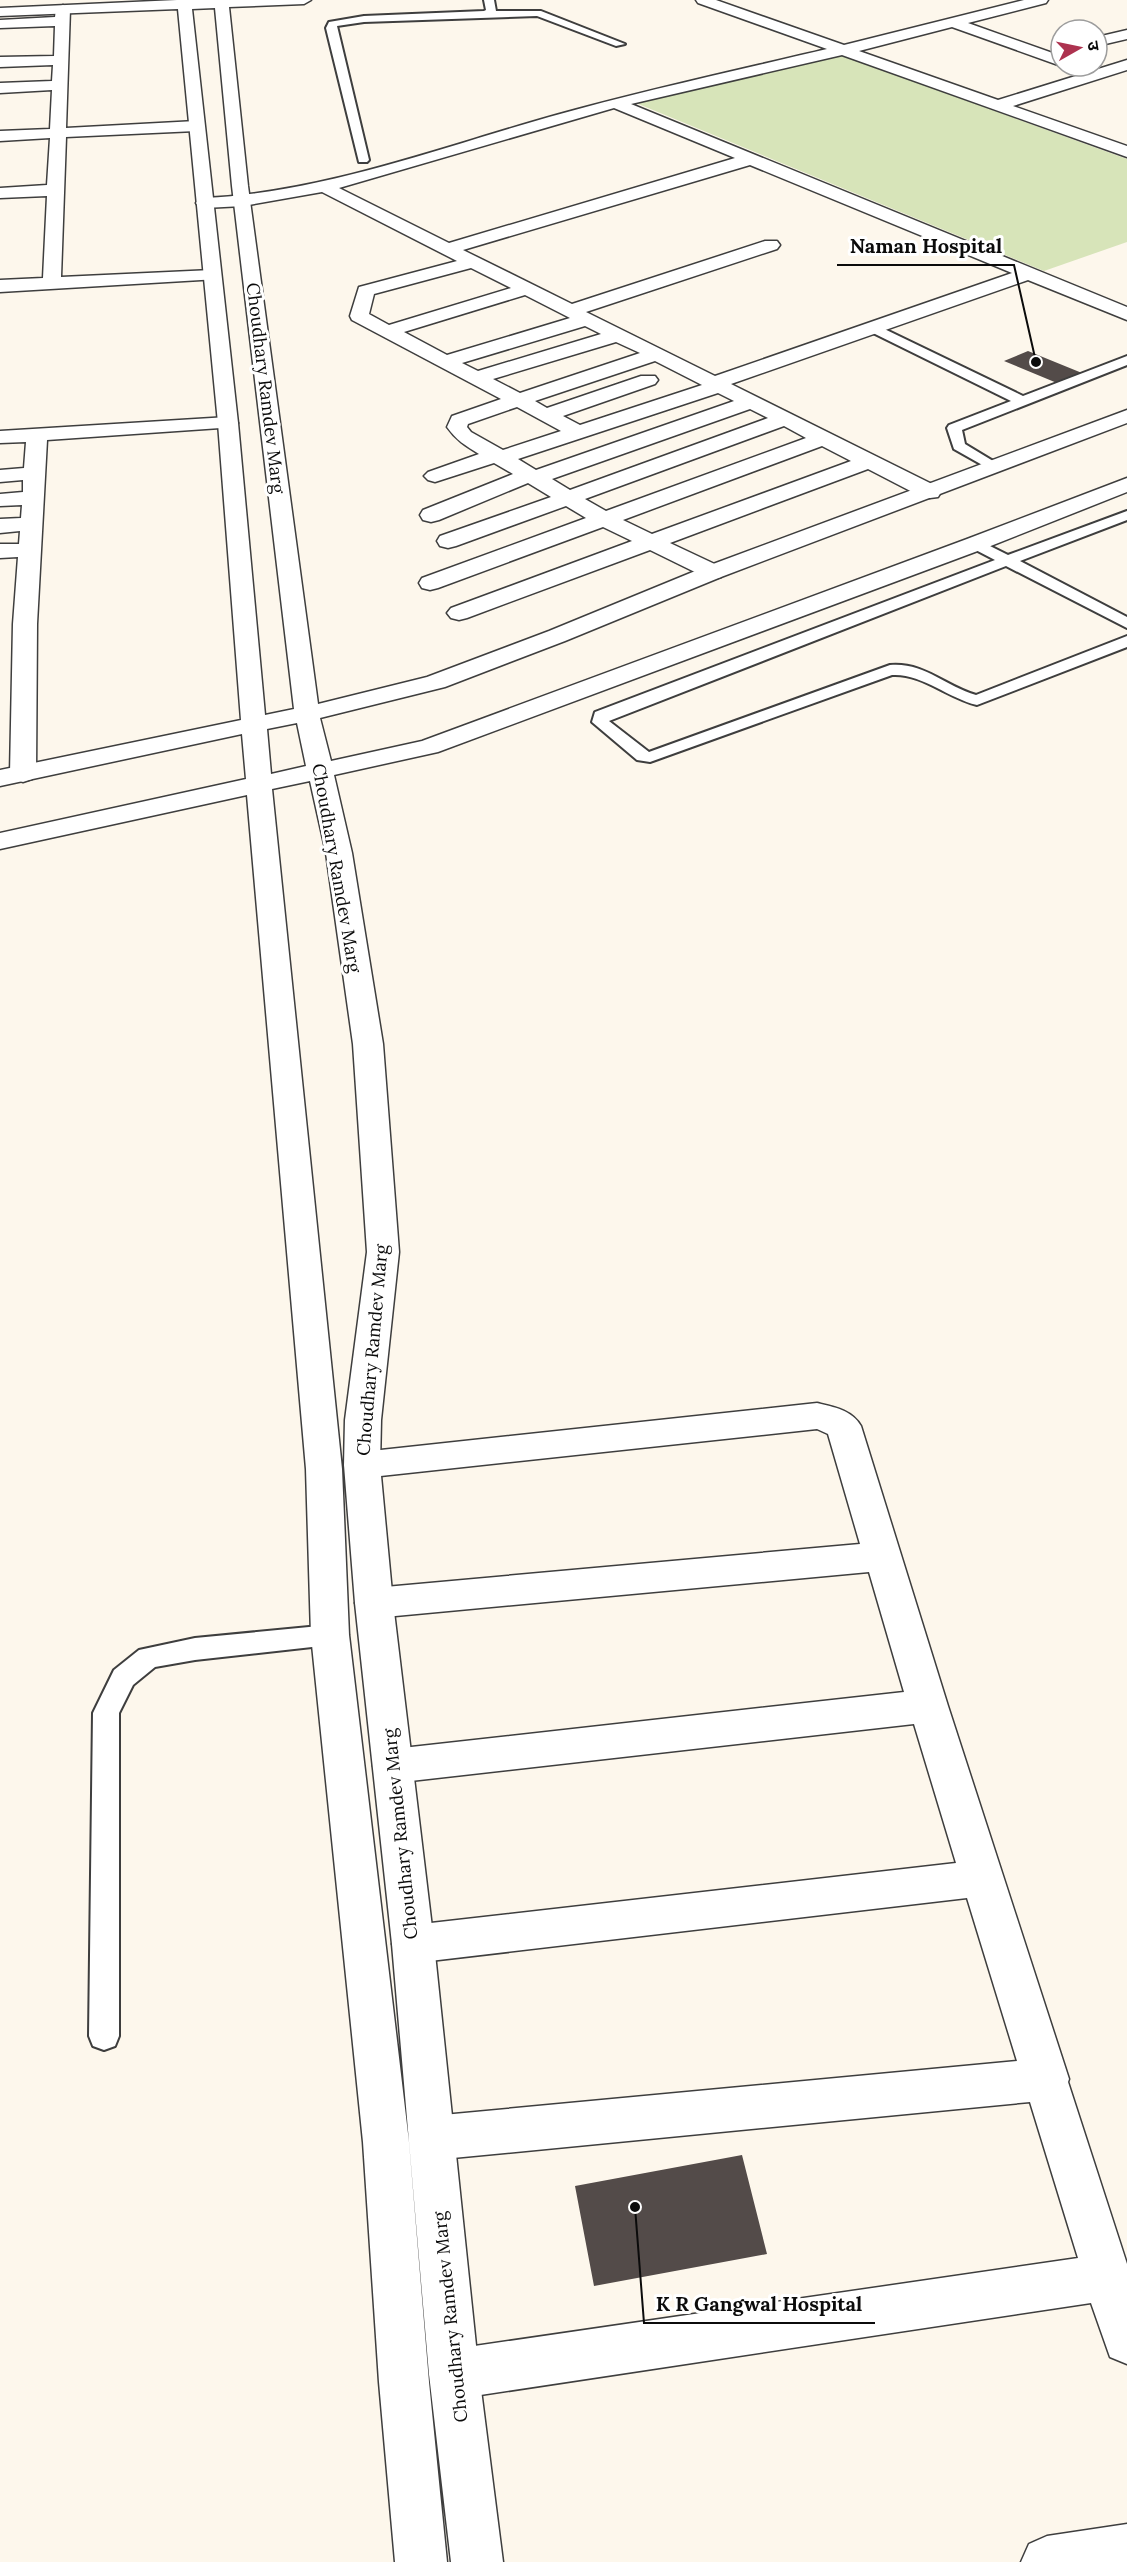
<svg xmlns="http://www.w3.org/2000/svg" width="1127" height="2562" viewBox="0 0 1127 2562" font-family="Lora,'Noto Sans Devanagari',serif">
	<rect width="100%" height="100%" fill="#fdf7ec"/>
	<!-- green -->
	<path fill="#d7e4b9" d="M830,51L1127,159V242L1044,271L636,103Z"/>
	<!-- building -->
	<path fill="#534b49" d="M1028,351L1082,373L1057,383L1004,361Z
		M742,2155L767,2254L594,2286L575,2186Z"/>
	<g fill="none" stroke-linecap="round" stroke-linejoin="round">
		<defs>
			<path id="service" d="M484,0H494L496,11H541L625,44L616,46L537,16L364,22L337,26L369,160L367,162H359L326,28L329,22L364,16L484,11L486,10Z
				M874,324L1023,396L1127,356V365L962,430L965,444L998,464L1000,467L998,470L993,471L954,449L947,428L949,425L1011,401L869,331L868,328Z
				M1127,511V520L1020,561L1127,617V628L1006,566L609,721L649,752L890,665C924,662 945,686 976,695L1127,636V647L977,705C948,698 921,673 892,675L650,762L637,760L592,722L595,712L995,560L970,547L967,544L970,541H980L1008,555Z
				M330,1625L339,1628L343,1635L339,1642L330,1645L195,1660L155,1667L133,1685L119,1713V2036L115,2046L104,2050L93,2046L89,2036L93,1713L114,1670L139,1650L195,1638Z"/>
			<path id="minor" d="M696,0H716L844,45L1024,0H1048L1046,3L968,23L1061,56V66L952,27L859,51L998,100L1127,60V70L1013,106L1127,146V157L842,55L631,104L1127,307V320L1028,280L731,384L938,487L941,492L938,497L930,498L922,497L868,469L670,543L721,567L724,572L721,577L713,579L705,577L650,550L467,618L459,620L451,618L447,613L451,608L632,541L603,527L438,588L430,590L422,588L419,583L422,578L586,518L566,506L456,546L448,548L440,546L437,541L440,536L551,497L528,483L439,520L431,522L423,520L420,515L423,510L513,474L494,463L435,482L428,480L424,476L428,472L479,454C466,446 456,440 447,427L452,416L501,399L352,320L350,316L359,287L457,261L322,192L243,206L205,208L199,207L196,203L199,199L205,198C323,192 436,149 549,117C641,91 734,71 827,49L698,3ZM614,108L735,158L449,243L339,188ZM750,165L1012,273L715,376L586,312L777,249L780,245L777,241H765L572,304L463,250ZM471,268L511,288L389,325L369,314L374,294ZM525,295L570,318L447,355L404,332ZM585,326L601,334L478,371L462,363ZM616,342L640,353L520,393L493,379ZM655,361L702,385L580,425L563,416L655,384L658,380L655,376H641L547,408L535,401ZM718,393L734,401L536,470L518,459ZM517,407L561,431L503,450L471,432L467,427L468,424ZM750,409L768,418L570,490L552,479ZM784,426L806,438L606,511L585,499ZM822,446L851,461L652,534L623,520Z
				M63,5L70,9L66,128L196,121L204,126L196,131L66,137L61,277L212,270L218,271L221,275L218,279L0,292V280L43,278L47,196L0,198V188L47,185L50,138L0,141V131L50,129L52,90L0,93V83L52,81L53,65L0,67V57L54,56L55,26L0,28V20L55,17L56,9Z
				M1127,30V39L1097,46V37Z
				M228,417L235,419L238,423L235,427L47,440L37,624L36,774L32,779L23,782L14,779L10,774L13,624L18,557L0,558V544H19L20,531L0,533V519L21,518L22,505L0,506V494L23,492V480L0,482V470L24,468L26,442L0,443V431Z
				M817,1403C834,1407 852,1410 861,1426L948,1706L1069,2079L1068,2082L1127,2264V2364L1110,2357L1091,2303L454,2399L437,2391L429,2374L437,2357L454,2349L1078,2258L1030,2102L432,2160L416,2153L409,2138L416,2123L432,2116L1017,2061L967,1898L413,1963L398,1958L392,1944L398,1930L413,1925L956,1863L914,1724L393,1783L379,1778L373,1766L379,1754L393,1749L904,1692L869,1572L374,1618L361,1614L355,1603L361,1592L374,1588L860,1544L828,1434L817,1429L362,1478L349,1474L344,1465L349,1456L362,1452Z
				M1127,2524V2562H1021L1029,2544L1047,2536Z"/>
			<path id="tertiary" d="M177,0H311L304,4L229,7L248,186L318,704L427,677L549,631L705,567L1127,410V423L721,577L565,641L445,687L320,718L331,761L422,741L967,539L1127,478V492L983,549L438,752L334,775L352,853L383,1044L399,1252L381,1420L380,1465L393,1603L434,1944L479,2374L503,2562H451L429,2374L392,1944L355,1603L344,1465L345,1420L367,1252L353,1044L326,853L310,781L272,789L342,1469L349,1635L409,2142L429,2382L447,2562H395L379,2382L363,2142L311,1635L306,1469L247,795L0,849V833L246,779L242,734L0,786V770L241,720L218,423L178,9L0,16V8ZM215,8L232,186L294,709L265,715L238,423L192,9ZM297,723L306,766L271,774L267,729Z"/>
		</defs>
		<!-- service casing -->
		<use href="#service" stroke="#3e3e3e" stroke-width="4"/>
		<!-- minor casing -->
		<use href="#minor" stroke="#3e3e3e" stroke-width="3"/>
		<!-- tertiary casing -->
		<use href="#tertiary" stroke="#3e3e3e" stroke-width="3"/>
		<!-- service -->
		<use href="#service" fill="#fff" fill-rule="evenodd"/>
		<!-- minor -->
		<use href="#minor" fill="#fff" fill-rule="evenodd"/>
		<!-- tertiary -->
		<use href="#tertiary" fill="#fff" fill-rule="evenodd"/>
	</g>
	<g text-anchor="middle" dominant-baseline="central" stroke-width="6" stroke-linejoin="round" paint-order="stroke">
		<!-- street labels -->
		<g font-size="18" fill="#0b0b0b" stroke="#fff">
			<text transform="translate(266 388) rotate(83)">Choudhary Ramdev Marg</text>
			<text transform="translate(337 868) rotate(80)">Choudhary Ramdev Marg</text>
			<text transform="translate(372 1350) rotate(-85)">Choudhary Ramdev Marg</text>
			<text transform="translate(400 1834) rotate(-96)">Choudhary Ramdev Marg</text>
			<text transform="translate(450 2317) rotate(-96)">Choudhary Ramdev Marg</text>
		</g>
	</g>
	<!-- callouts -->
	<path fill="none" stroke="#0b0b0b" stroke-width="2" d="M1036 362L1014 265H837M635 2207L644 2323H875"/>
	<g fill="#0b0b0b" stroke="#fff" stroke-width="2">
		<circle cx="1036" cy="362" r="6"/>
		<circle cx="635" cy="2207" r="6"/>
	</g>
	<g font-size="20" text-anchor="middle" font-weight="bold" fill="#0b0b0b" stroke="#fff" stroke-width="6" stroke-linejoin="round" paint-order="stroke">
		<text x="926" y="253">Naman Hospital</text>
		<text x="759" y="2311">K R Gangwal Hospital</text>
	</g>
	<!-- north arrow -->
	<g transform="translate(1079 48) rotate(81)"><circle r="28" fill="#ffffff" stroke="#9d9d9d" stroke-width="1.5"/>
	<path d="M0-4.5L10 22L0 15L-10 22Z" fill="#ad324f"/>
	<text y="-9" font-size="16" font-weight="bold" text-anchor="middle" fill="#0b0b0b">उ</text>
	</g>
</svg>
